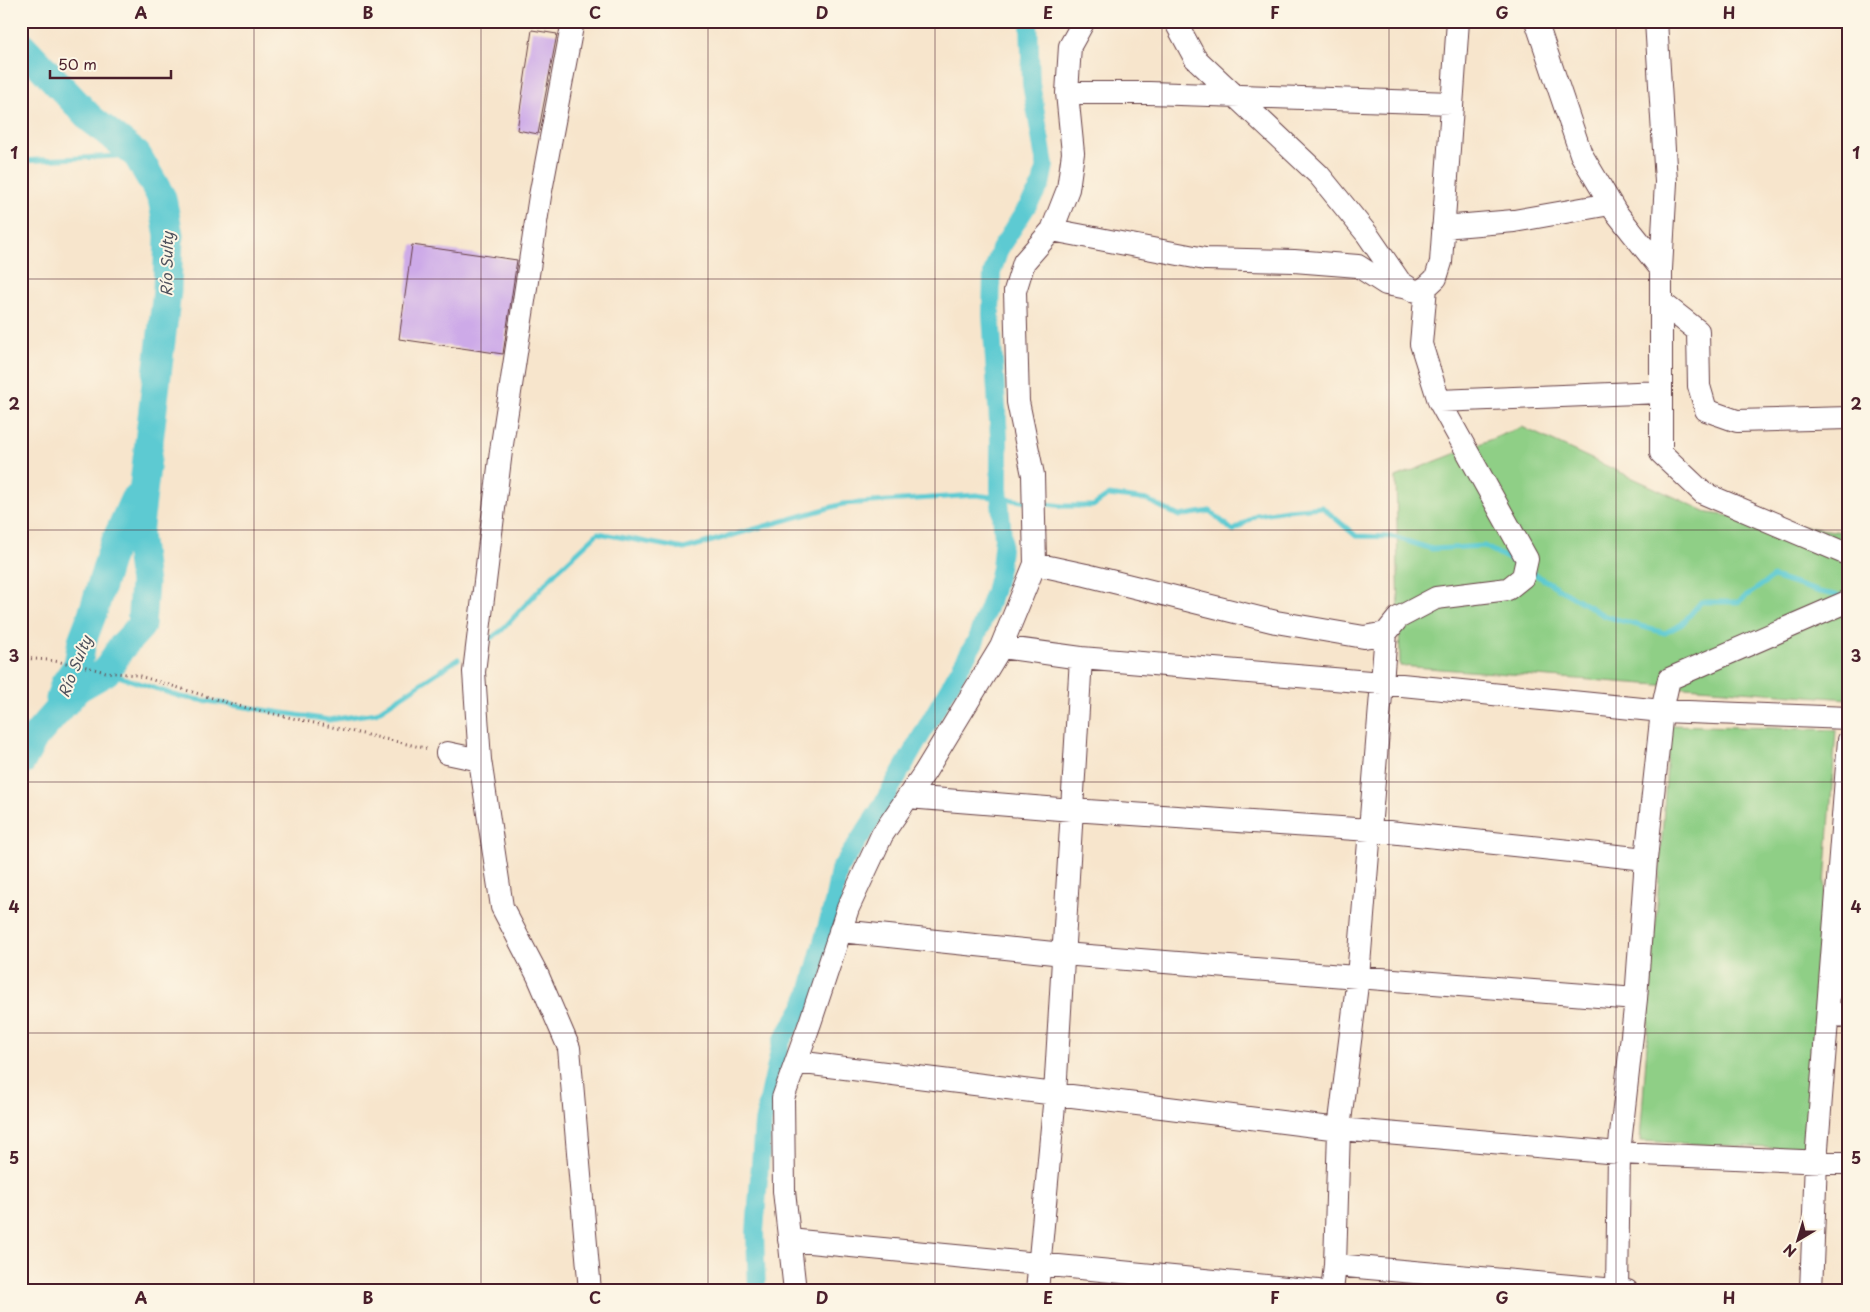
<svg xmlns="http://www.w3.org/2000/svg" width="1870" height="1312" viewBox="0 0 1870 1312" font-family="'Playpen Sans',sans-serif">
	<rect width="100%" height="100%" fill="#fcf5e5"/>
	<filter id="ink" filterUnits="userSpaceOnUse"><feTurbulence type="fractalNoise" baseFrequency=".02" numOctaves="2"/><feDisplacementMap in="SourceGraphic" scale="10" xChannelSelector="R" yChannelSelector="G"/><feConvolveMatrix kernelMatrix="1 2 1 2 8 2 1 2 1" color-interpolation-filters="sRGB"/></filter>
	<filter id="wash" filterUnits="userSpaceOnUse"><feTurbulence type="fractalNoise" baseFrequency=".0096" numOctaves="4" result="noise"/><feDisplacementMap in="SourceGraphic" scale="20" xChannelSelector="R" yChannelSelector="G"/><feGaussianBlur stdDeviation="1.12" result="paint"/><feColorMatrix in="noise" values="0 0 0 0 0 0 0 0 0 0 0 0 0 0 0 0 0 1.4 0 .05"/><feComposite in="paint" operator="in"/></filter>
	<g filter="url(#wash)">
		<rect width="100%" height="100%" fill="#f7e5cc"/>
		<!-- green -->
		<path fill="#8fcf86" stroke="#6c7758" d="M1522,427L1709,513L1849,533V699L1400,666L1396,477Z
			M1670,725L1836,730L1806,1150L1640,1141Z"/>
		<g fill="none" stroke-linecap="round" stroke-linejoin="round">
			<!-- stream -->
			<path stroke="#5dcad2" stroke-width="5" d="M21,161L137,155
				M1040,503L1063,506H1093L1109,495L1147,500L1179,516L1210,511L1233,531L1256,515L1287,510L1322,507L1356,536L1394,537L1432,549L1484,546L1520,565
				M1531,572L1605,616L1665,633L1682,624L1701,602H1738L1773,577L1820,592L1841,596
				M485,642L501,631L555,573L598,533L684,549L843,504L976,495L1029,502
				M106,672L181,697L329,720L376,713L458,659"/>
			<!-- canal -->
			<path stroke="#5dcad2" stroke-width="18" d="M757,1291L755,1232L763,1123L781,1042L801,1009L808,993L833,903L839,870L878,811L975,642L994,592L1000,568L1003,538L999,489V437L991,315L992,273L1000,249L1041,185L1045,165L1031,84L1029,21"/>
			<!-- river -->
			<path stroke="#5dcad2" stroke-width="29" d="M21,45L91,119L137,155L162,198L169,235L167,291L138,534L144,583L141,626L120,649L106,672L78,688L34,738L21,762
				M60,699L64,685L78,665L82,641L93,612L113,547L134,500"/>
		</g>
		<g id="blocks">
			<!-- building -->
			<path fill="#cdaae8" d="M532,30L557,34L538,134L517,130Z
				M412,245L517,260L503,354L399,339Z"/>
		</g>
	</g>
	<g filter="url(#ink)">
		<use href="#blocks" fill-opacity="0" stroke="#643d43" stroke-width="1"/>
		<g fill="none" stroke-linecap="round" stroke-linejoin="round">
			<defs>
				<path id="minor" d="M573,21L540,196L501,451L474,672L480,760L502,907L538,976L569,1048L590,1291
					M1175,21L1195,58L1319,175L1367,234L1400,282L1412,290L1422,291L1436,278L1441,262L1458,21
					M1536,21L1581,154L1615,211L1661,269
					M1656,21L1666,182L1661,269V453L1703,493L1849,555
					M1067,93H1149L1452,103
					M1443,227L1514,221L1610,204
					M1052,230L1205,259L1294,261L1358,266L1386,284L1408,288
					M1661,302L1698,331L1699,386L1706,410L1737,421L1849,418
					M1439,401L1661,392
					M1035,564L1086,575L1276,622L1364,637L1386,633L1358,977L1339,1129L1335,1265L1332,1291
					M1386,633L1398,618L1436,598L1508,589L1523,577L1527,559L1439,401L1421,344L1426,287
					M1001,647L1081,658L1382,683L1662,711L1849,718
					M447,753L480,760
					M908,797L1072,810L1370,830L1646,859
					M840,931L1063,954L1636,999
					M1828,1014L1849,1016
					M796,1062L1339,1129L1619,1153L1849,1163
					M789,1240L1318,1291
					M1335,1265L1627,1291
					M795,1291L784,1191L783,1098L810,1023L848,908L882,835L925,772L1001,647L1035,564L1033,475L1018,402L1015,291L1024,262L1052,230L1068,189L1073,153L1067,93L1070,46L1084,21
					M1037,1291L1055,1094L1081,658
					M1617,1291L1619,1153L1636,999L1646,859L1662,711L1669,679L1849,601
					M1811,1291L1816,1161L1849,740"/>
			</defs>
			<!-- minor casing -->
			<use href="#minor" stroke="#643d43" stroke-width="24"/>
			<!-- path -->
			<path stroke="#643d43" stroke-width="3" stroke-dasharray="1 4" stroke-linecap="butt" d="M21,658L48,660L78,665L106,672L136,675L239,706L429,749"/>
			<!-- minor -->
			<use href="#minor" stroke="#fff" stroke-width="22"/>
		</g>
	</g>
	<!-- grid -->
	<path fill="none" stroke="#4a1f2b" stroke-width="1" stroke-opacity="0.55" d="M254,21V1291M481,21V1291M708,21V1291M935,21V1291M1162,21V1291M1389,21V1291M1616,21V1291M21,279H1849M21,530H1849M21,782H1849M21,1033H1849"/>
	<g text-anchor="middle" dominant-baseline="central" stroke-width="4" stroke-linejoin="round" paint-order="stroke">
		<!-- water labels -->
		<g font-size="15" font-style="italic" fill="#50525d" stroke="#fcf5e5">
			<text transform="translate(166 264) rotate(-89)">Río Sulty</text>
			<text transform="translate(74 666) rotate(-68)">Río Sulty</text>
		</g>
	</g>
	<!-- margin -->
	<rect width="1870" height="1312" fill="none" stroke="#fcf5e5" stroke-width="55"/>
	<!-- north arrow -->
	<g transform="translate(1798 1240) rotate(218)" stroke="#fcf5e5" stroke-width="4" paint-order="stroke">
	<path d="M0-4L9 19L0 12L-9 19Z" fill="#4a1f2b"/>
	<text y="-8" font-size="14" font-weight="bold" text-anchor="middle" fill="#4a1f2b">N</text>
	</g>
	<!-- scale -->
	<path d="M50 70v8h121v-8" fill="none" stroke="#4a1f2b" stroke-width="2.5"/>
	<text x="58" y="70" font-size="15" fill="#4a1f2b" stroke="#fcf5e5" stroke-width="4" paint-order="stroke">50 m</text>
	<rect x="28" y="28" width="1814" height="1256" fill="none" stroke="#4a1f2b" stroke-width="2"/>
	<g font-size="16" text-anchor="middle" font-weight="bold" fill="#4a1f2b">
		<text x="141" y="19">A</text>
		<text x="368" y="19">B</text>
		<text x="595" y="19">C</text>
		<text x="822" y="19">D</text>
		<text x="1048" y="19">E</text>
		<text x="1275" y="19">F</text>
		<text x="1502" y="19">G</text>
		<text x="1729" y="19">H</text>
		<text x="14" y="159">1</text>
		<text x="1856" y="159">1</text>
		<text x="14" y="410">2</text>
		<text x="1856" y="410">2</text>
		<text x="14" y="662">3</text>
		<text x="1856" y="662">3</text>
		<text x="14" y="913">4</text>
		<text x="1856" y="913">4</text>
		<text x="14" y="1164">5</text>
		<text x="1856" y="1164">5</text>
		<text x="141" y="1304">A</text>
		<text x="368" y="1304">B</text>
		<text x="595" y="1304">C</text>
		<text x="822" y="1304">D</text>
		<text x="1048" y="1304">E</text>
		<text x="1275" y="1304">F</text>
		<text x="1502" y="1304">G</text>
		<text x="1729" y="1304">H</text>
	</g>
</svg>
